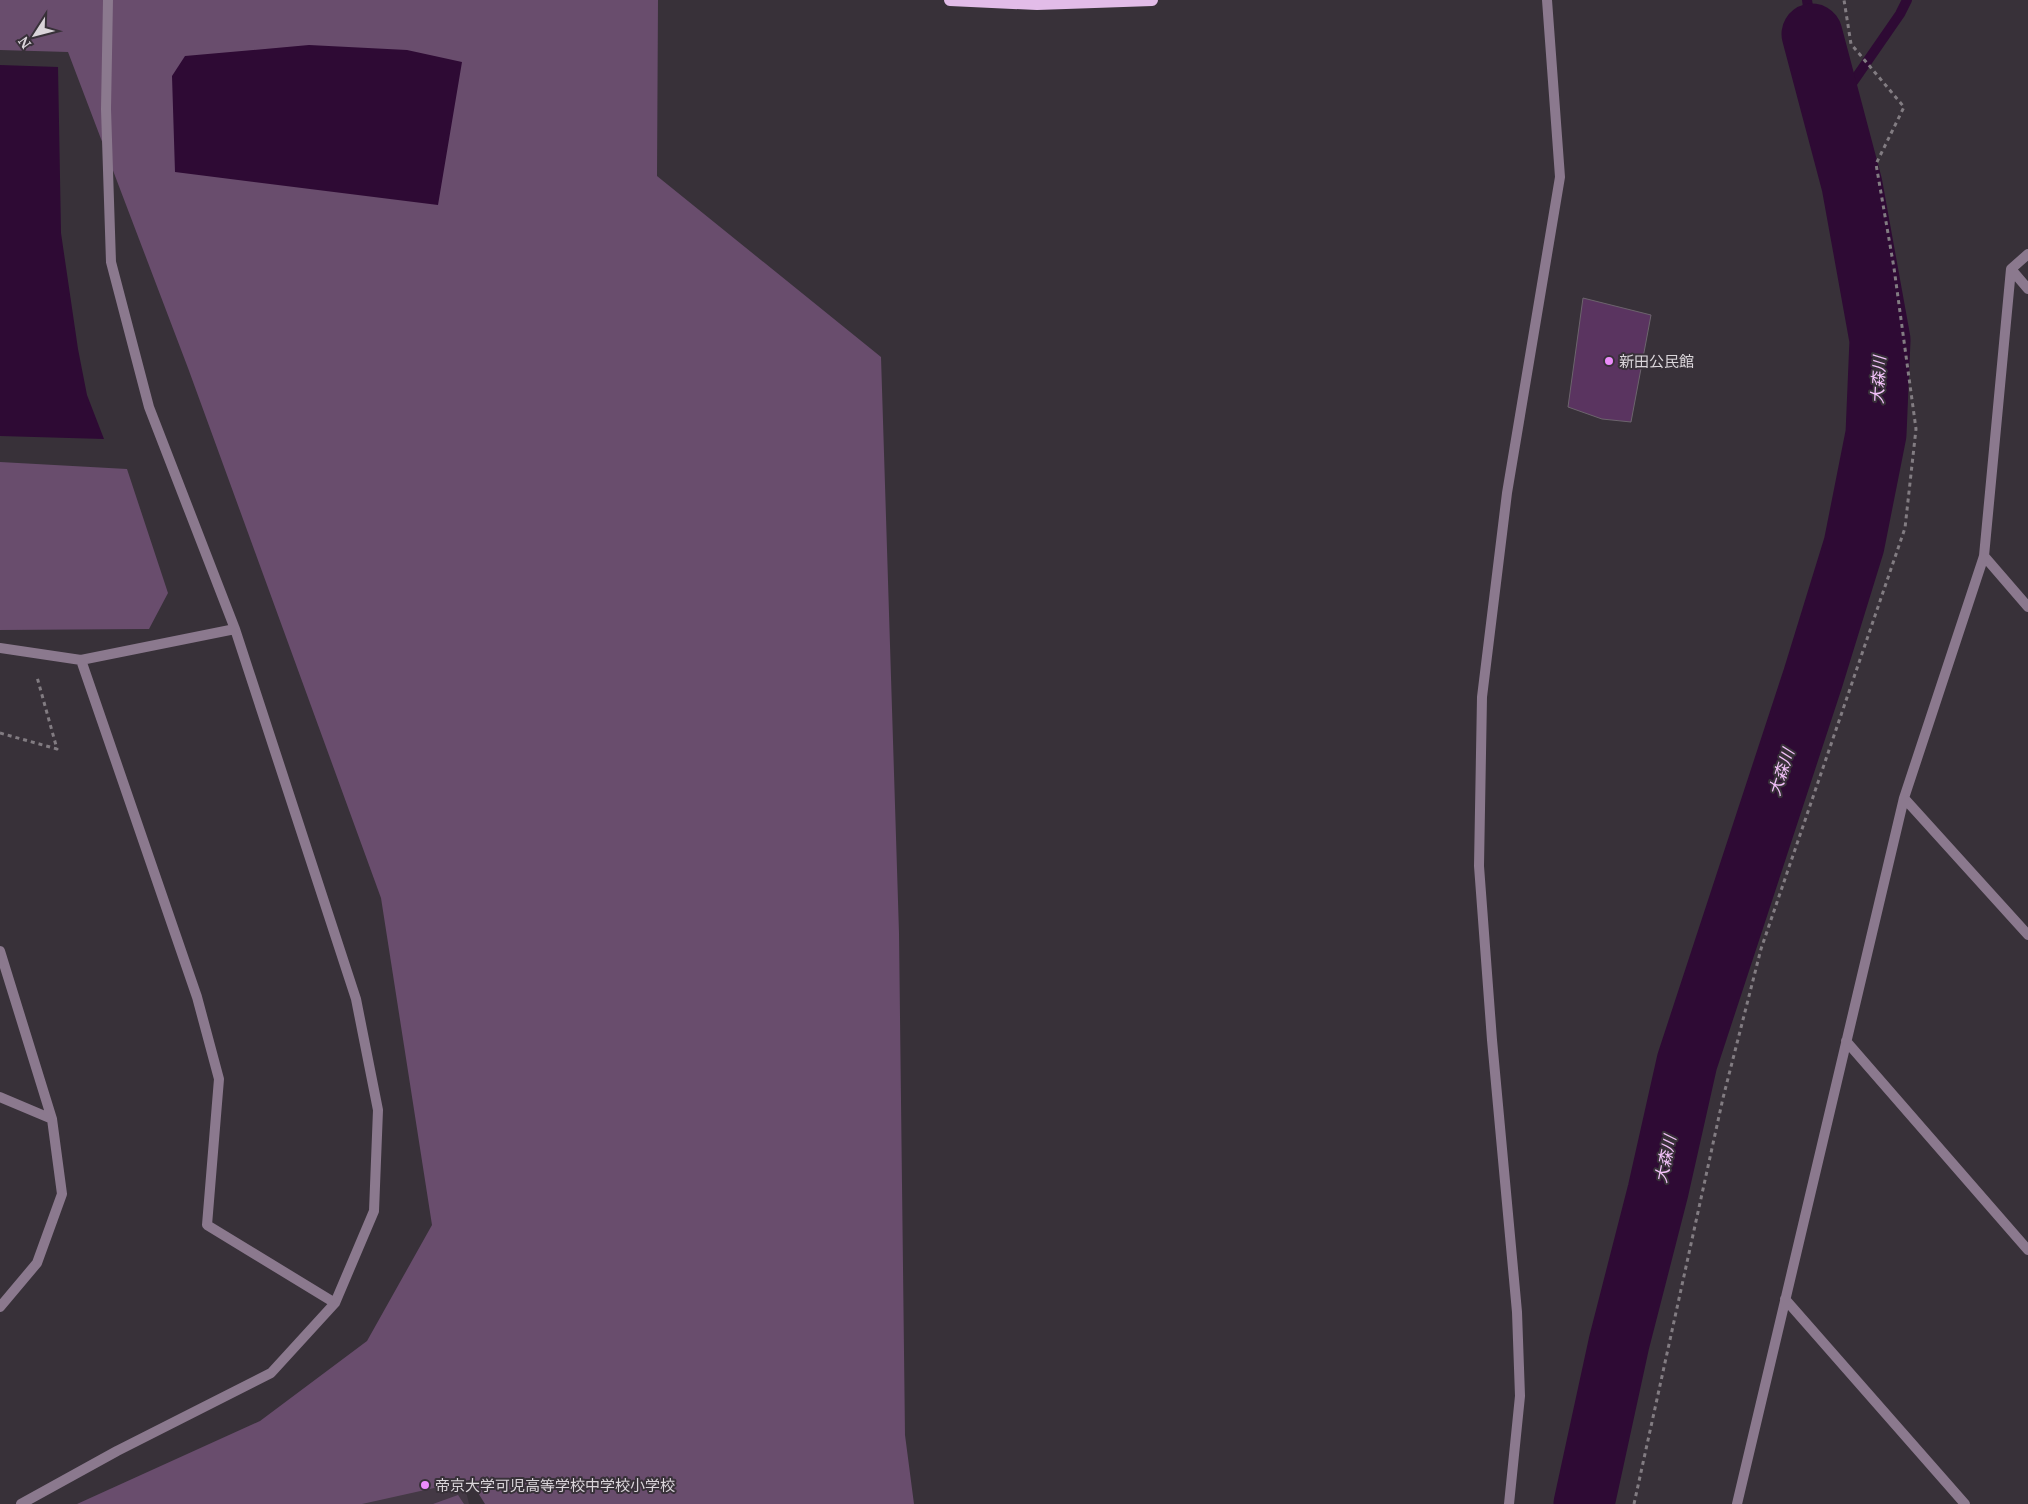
<svg xmlns="http://www.w3.org/2000/svg" width="2028" height="1504" viewBox="0 0 2028 1504" font-family="'PT Serif','Noto Sans JP',serif">
	<rect width="100%" height="100%" fill="#383139"/>
	<!-- built -->
	<path fill="#443945" d="M460,1466L469,1504H310Z"/>
	<!-- green -->
	<path fill="#694d6d" d="M0,0H658L657,176L881,357L899,933L905,1435L914,1504H485L470,1480L362,1504H77L260,1421L367,1341L432,1225L381,898L188,368L68,52L0,50Z
		M0,462L127,469L168,593L149,629L0,630Z
		M458,1495L464,1504H433Z"/>
	<!-- water -->
	<path fill="#2e0a34" d="M309,45L407,50L462,62L438,205L175,172L172,76L185,56Z
		M0,65L58,67L61,233L78,349L87,395L104,439L0,436Z"/>
	<g fill="none" stroke-linecap="round" stroke-linejoin="round">
		<!-- stream -->
		<path stroke="#2e0a34" stroke-width="10" d="M1807,0L1812,34
			M1834,118L1844,95L1900,14L1907,0"/>
		<!-- river -->
		<path stroke="#2e0a34" stroke-width="61" d="M1584,1504L1619,1343L1658,1191L1687,1062L1813,678L1854,545L1876,434L1880,340L1852,185L1812,34"/>
	</g>
	<!-- building -->
	<path fill="#5a3460" stroke="#6c646d" d="M1583,298L1651,315L1631,422L1602,419L1568,407Z"/>
	<g fill="none" stroke-linecap="round" stroke-linejoin="round">
		<!-- path -->
		<path stroke="#827c82" stroke-width="3" stroke-dasharray="4 4" stroke-linecap="butt" d="M0,733L57,749L37,677
			M1634,1504L1723,1098L1761,949L1905,528L1916,429L1894,268L1876,164L1904,107L1851,44L1844,0"/>
		<!-- minor -->
		<path stroke="#8b798e" stroke-width="10" d="M2011,269L2028,289
			M1984,556L2028,607
			M0,648L81,660L235,629
			M81,660L197,997L219,1079L207,1225L335,1303
			M1904,798L2028,935
			M0,951L52,1119L62,1194L37,1263L0,1307
			M1846,1041L2028,1250
			M0,1097L52,1119
			M1785,1299L1965,1504
			M21,1504L117,1451L271,1373L335,1303L374,1211L378,1110L356,999L235,629L149,407L111,262L106,109L108,0
			M1737,1504L1904,798L1984,556L2011,269L2028,254"/>
		<!-- tertiary -->
		<path stroke="#8b798e" stroke-width="10" d="M1509,1504L1520,1396L1517,1312L1492,1040L1479,866L1482,697L1507,493L1560,177L1547,0"/>
		<!-- primary -->
		<path stroke="#e2bce8" stroke-width="12" d="M950,0L1037,4L1152,0"/>
	</g>
	<!-- markers -->
	<g fill="#ec8cfb" stroke="#383139" stroke-width="2">
		<circle cx="1609" cy="361" r="5"/>
		<circle cx="425" cy="1485" r="5"/>
	</g>
	<g text-anchor="middle" dominant-baseline="central" stroke-width="4" stroke-linejoin="round" paint-order="stroke">
		<!-- poi labels -->
		<g font-size="15" fill="#dad5da" stroke="#383139" text-anchor="start">
			<text x="1619" y="361">新田公民館</text>
			<text x="435" y="1485">帝京大学可児高等学校中学校小学校</text>
		</g>
		<!-- water labels -->
		<g font-size="16" font-style="italic" fill="#f3c2fa" stroke="#383139">
			<text transform="translate(1878 380) rotate(-87)">大森川</text>
			<text transform="translate(1781 772) rotate(-72)">大森川</text>
			<text transform="translate(1665 1159) rotate(-78)">大森川</text>
		</g>
	</g>
	<!-- north arrow -->
	<g transform="translate(35 35) rotate(234)" stroke="#383139" stroke-width="4" paint-order="stroke">
	<path d="M0-4L9 19L0 12L-9 19Z" fill="#dad5da"/>
	<text y="-8" font-size="14" font-weight="bold" text-anchor="middle" fill="#dad5da">N</text>
	</g>
</svg>
